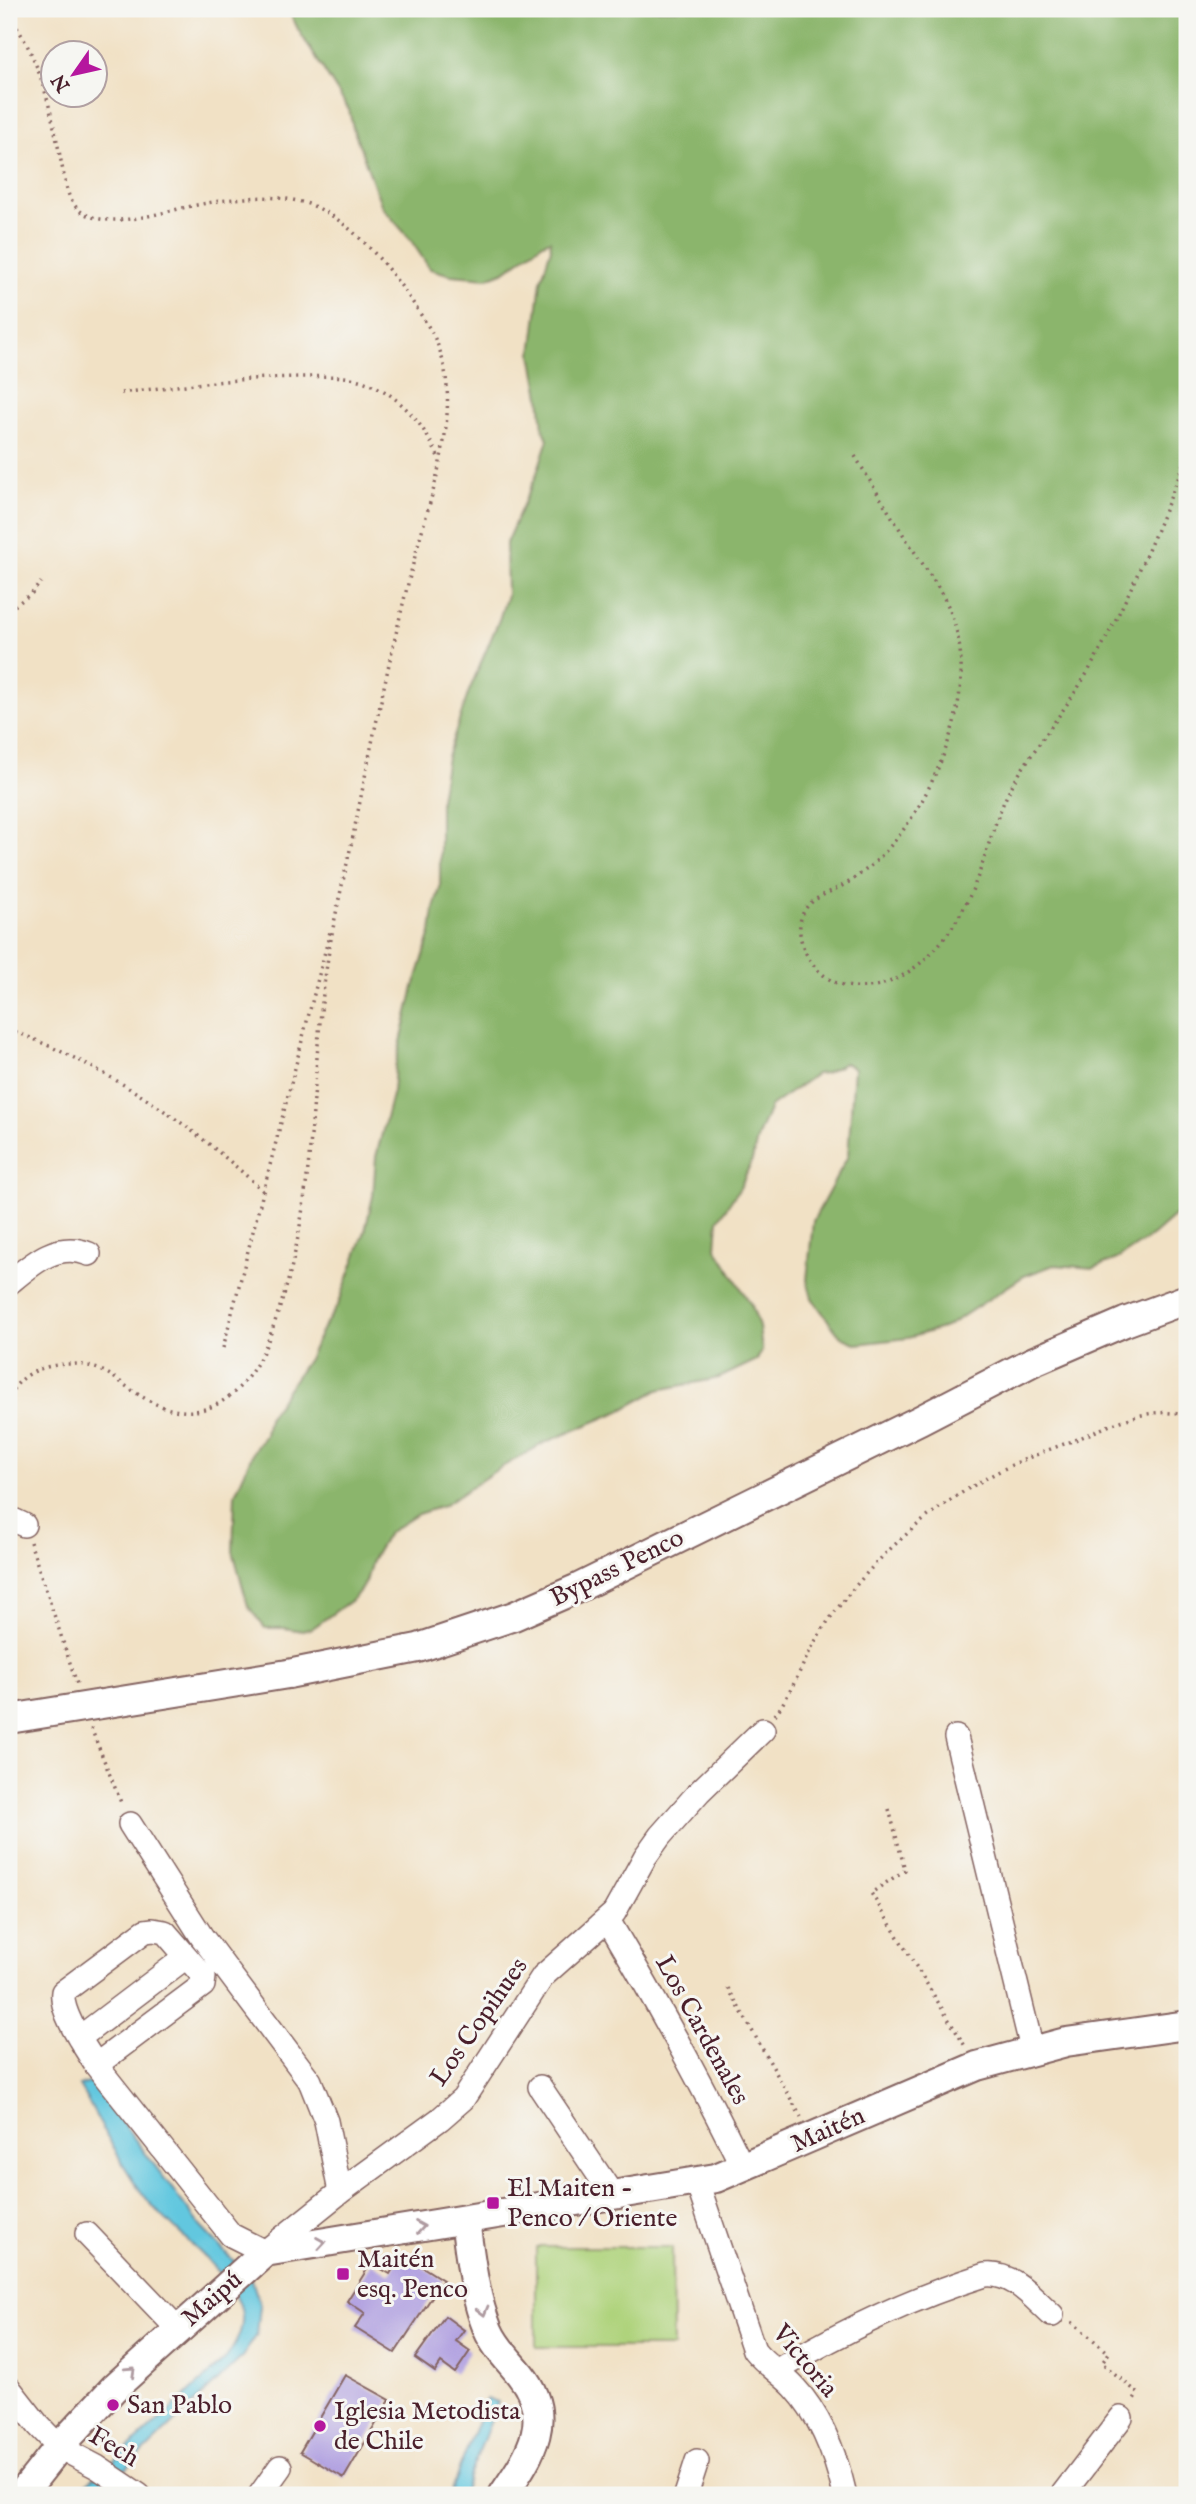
<svg xmlns="http://www.w3.org/2000/svg" width="1196" height="2504" viewBox="0 0 1196 2504" font-family="'IM FELL English',serif">
	<rect width="100%" height="100%" fill="#f6f6f2"/>
	<filter id="ink" filterUnits="userSpaceOnUse"><feTurbulence type="fractalNoise" baseFrequency=".0143" numOctaves="2"/><feDisplacementMap in="SourceGraphic" scale="14" xChannelSelector="R" yChannelSelector="G"/><feConvolveMatrix kernelMatrix="1 2 1 2 8 2 1 2 1" color-interpolation-filters="sRGB"/></filter>
	<filter id="wash" filterUnits="userSpaceOnUse"><feTurbulence type="fractalNoise" baseFrequency=".00686" numOctaves="4" result="noise"/><feDisplacementMap in="SourceGraphic" scale="28" xChannelSelector="R" yChannelSelector="G"/><feGaussianBlur stdDeviation="1.57" result="paint"/><feColorMatrix in="noise" values="0 0 0 0 0 0 0 0 0 0 0 0 0 0 0 0 0 1.4 0 .05"/><feComposite in="paint" operator="in"/></filter>
	<g filter="url(#wash)">
		<rect width="100%" height="100%" fill="#f1e1c5"/>
		<!-- green -->
		<path fill="#afd37c" stroke="#7c7954" stroke-width="2" d="M536,2247H672L673,2347H536Z"/>
		<!-- forest -->
		<path fill="#8bb56c" stroke="#6a6a4c" stroke-width="2" d="M288,9H1187V1205L1153,1235L1117,1259L1094,1268L1054,1265L1024,1276L946,1327L908,1338L857,1344L841,1337L835,1330L812,1298L807,1280L813,1221L848,1156L854,1068L845,1063L825,1073L816,1074L770,1107L758,1136L752,1160L740,1188L718,1220L716,1248L752,1306L759,1327L762,1350L757,1360L719,1378L658,1390L620,1411L544,1443L495,1471L443,1506L418,1514L388,1533L372,1560L366,1582L354,1598L314,1627L303,1631L284,1628H265L248,1606L233,1551L235,1494L254,1450L265,1435L268,1418L308,1359L323,1328L338,1305L365,1231L373,1196L376,1157L393,1091L395,1067L414,987L431,933L434,908L440,888V799L447,757L469,691L499,620L507,595L506,543L536,476L548,439L543,429L540,396L532,354L541,281L551,248L550,240L543,243L505,271L487,278L451,275L430,269L410,239L382,207L353,128L349,110L299,31Z"/>
		<!-- water -->
		<path fill="#62c7df" stroke="#567385" stroke-width="2" d="M92,2082L201,2227L252,2280L260,2305L257,2335L241,2358L99,2495H75L77,2490L114,2461L224,2361C237,2343 248,2325 239,2302C224,2266 167,2227 142,2193C118,2160 100,2121 79,2086Z
			M487,2398L498,2402L462,2495H449Z"/>
		<g id="blocks">
			<!-- building -->
			<path fill="#ab9adf" d="M402,2254L443,2280L395,2353L355,2328L365,2313L347,2301L371,2263L390,2274Z
				M445,2316L464,2330L456,2341L470,2351L455,2373L441,2363L435,2372L415,2358Z
				M345,2375L390,2400L344,2478L300,2452Z"/>
		</g>
	</g>
	<g filter="url(#ink)">
		<use href="#blocks" fill-opacity="0" stroke="#846361" stroke-width="2"/>
		<g fill="none" stroke-linecap="round" stroke-linejoin="round">
			<defs>
				<path id="minor" d="M9,1283C33,1263 57,1241 89,1254
					M9,1518L24,1525
					M956,1737L1032,2049
					M130,1824L202,1937L310,2081L326,2121L340,2192
					M608,1920C656,2001 702,2083 743,2168
					M153,1930L165,1932L204,1977L203,1985L96,2065C85,2047 60,2013 63,1992L145,1931Z
					M79,2038L186,1957
					M96,2065L231,2235L265,2252L340,2192L440,2119L463,2099L543,1976L614,1913L645,1857L660,1836L699,1792L763,1730
					M540,2087L613,2196
					M697,2182L754,2350C766,2365 782,2374 794,2387C822,2417 836,2456 845,2495
					M87,2234L178,2329
					M776,2371C842,2331 911,2298 985,2275C1013,2272 1033,2298 1052,2315
					M9,2388L38,2425L59,2447L97,2467L139,2495
					M260,2495L280,2467
					M686,2495L697,2461
					M1062,2495L1121,2418"/>
				<path id="major" d="M288,1674L418,1648L514,1616L576,1589L920,1420L1032,1362L1125,1322L1187,1299
					M465,2220C470,2256 474,2296 488,2330C495,2347 509,2360 520,2374C556,2419 530,2455 503,2495
					M21,2495L59,2447L114,2388L265,2252L716,2178L977,2066L1066,2042L1187,2025"/>
			</defs>
			<!-- minor casing -->
			<use href="#minor" stroke="#846361" stroke-width="26"/>
			<!-- major casing -->
			<use href="#major" stroke="#846361" stroke-width="32"/>
			<!-- path -->
			<path stroke="#846361" stroke-width="3.5" stroke-dasharray="2 5" stroke-linecap="butt" d="M9,16C47,66 54,131 67,190C71,202 77,212 90,216C116,227 160,213 187,207C225,199 273,191 311,205C358,223 402,284 428,326C471,394 432,489 414,560C390,653 371,747 352,841C343,882 333,922 327,964C310,1076 317,1191 282,1301C273,1327 266,1352 250,1374C221,1415 182,1422 141,1396C125,1387 112,1373 95,1368C81,1363 65,1363 51,1366C32,1370 18,1379 9,1396
				M121,393C183,385 246,377 309,377C326,376 345,375 362,381C399,393 424,424 439,459
				M855,456C873,486 891,516 910,545C923,565 938,585 948,606C973,663 959,723 934,777C915,818 888,857 849,882C826,896 797,899 800,933C802,955 818,975 837,983C855,990 877,988 894,980C933,962 961,920 976,881C989,849 995,815 1013,784C1036,745 1066,709 1089,670C1128,601 1158,529 1187,456
				M9,610L32,593L41,582
				M9,1029C108,1068 186,1119 263,1191
				M223,1348L331,928
				M9,1476L15,1498
				M30,1542L77,1684
				M775,1715C795,1688 805,1655 824,1627C874,1555 937,1500 1016,1463C1037,1454 1059,1446 1080,1438C1115,1423 1150,1405 1187,1416
				M91,1728L122,1805
				M889,1809L905,1870L871,1893L965,2046
				M728,1988L801,2117
				M1072,2322L1109,2353L1102,2363L1138,2393L1132,2402"/>
			<!-- minor -->
			<use href="#minor" stroke="#fff" stroke-width="23"/>
			<!-- major -->
			<use href="#major" stroke="#fff" stroke-width="28"/>
			<defs>
				<path id="major-bridge" d="M9,1719L288,1674"/>
			</defs>
			<!-- major-bridge casing -->
			<use href="#major-bridge" stroke="#846361" stroke-width="32" stroke-linecap="butt"/>
			<!-- major-bridge -->
			<use href="#major-bridge" stroke="#fff" stroke-width="28"/>
		</g>
		<!-- one-way arrows -->
		<defs><path id="oneway-chevron" d="M-2-3.5L2.5 0L-2 3.5" fill="none" stroke-width="1.6" stroke-linecap="round" stroke-linejoin="round" transform="scale(1.75)"/></defs>
		<g stroke="#ae9aa0">
			<use href="#oneway-chevron" transform="translate(420 2227) rotate(-9)"/>
			<use href="#oneway-chevron" transform="translate(321 2243) rotate(-9)"/>
			<use href="#oneway-chevron" transform="translate(483 2311) rotate(75)"/>
			<use href="#oneway-chevron" transform="translate(131 2371) rotate(-43)"/>
		</g>
	</g>
	<!-- markers -->
	<g fill="#b5179e" stroke="#f6f6f2" stroke-width="2.5">
		<rect x="486" y="2196" width="14" height="14" rx="3.5"/>
		<rect x="336" y="2267" width="14" height="14" rx="3.5"/>
		<circle cx="113" cy="2405" r="7"/>
		<circle cx="320" cy="2426" r="7"/>
	</g>
	<g text-anchor="middle" dominant-baseline="central" stroke-width="6" stroke-linejoin="round" paint-order="stroke">
		<!-- street labels -->
		<g font-size="26" fill="#4a1f2b" stroke="#f6f6f2">
			<text transform="translate(617 1568) rotate(-26)">Bypass Penco</text>
			<text transform="translate(479 2022) rotate(-55)">Los Copihues</text>
			<text transform="translate(702 2030) rotate(61)">Los Cardenales</text>
			<text transform="translate(828 2130) rotate(-24)">Maitén</text>
			<text transform="translate(212 2299) rotate(-41)">Maipú</text>
			<text transform="translate(805 2361) rotate(50)">Victoria</text>
			<text transform="translate(114 2447) rotate(31)">Fech</text>
		</g>
		<!-- poi labels -->
		<g font-size="26" fill="#4a1f2b" stroke="#f6f6f2" text-anchor="start">
			<text x="507" y="2188">El Maiten -<tspan x="507" dy="30">Penco / Oriente</tspan></text>
			<text x="357" y="2259">Maitén<tspan x="357" dy="30">esq. Penco</tspan></text>
			<text x="127" y="2405">San Pablo</text>
			<text x="334" y="2411">Iglesia Metodista<tspan x="334" dy="30">de Chile</tspan></text>
		</g>
	</g>
	<!-- margin -->
	<rect width="1196" height="2504" fill="none" stroke="#f6f6f2" stroke-width="35"/>
	<!-- north arrow -->
	<g transform="translate(74 74) rotate(236)"><circle r="33" fill="#f6f6f2" stroke="#b1a0a2" stroke-width="2"/>
	<path d="M0-5L12 26L0 18L-12 26Z" fill="#b5179e"/>
	<text y="-10" font-size="19" font-weight="bold" text-anchor="middle" fill="#4a1f2b">N</text>
	</g>
</svg>
